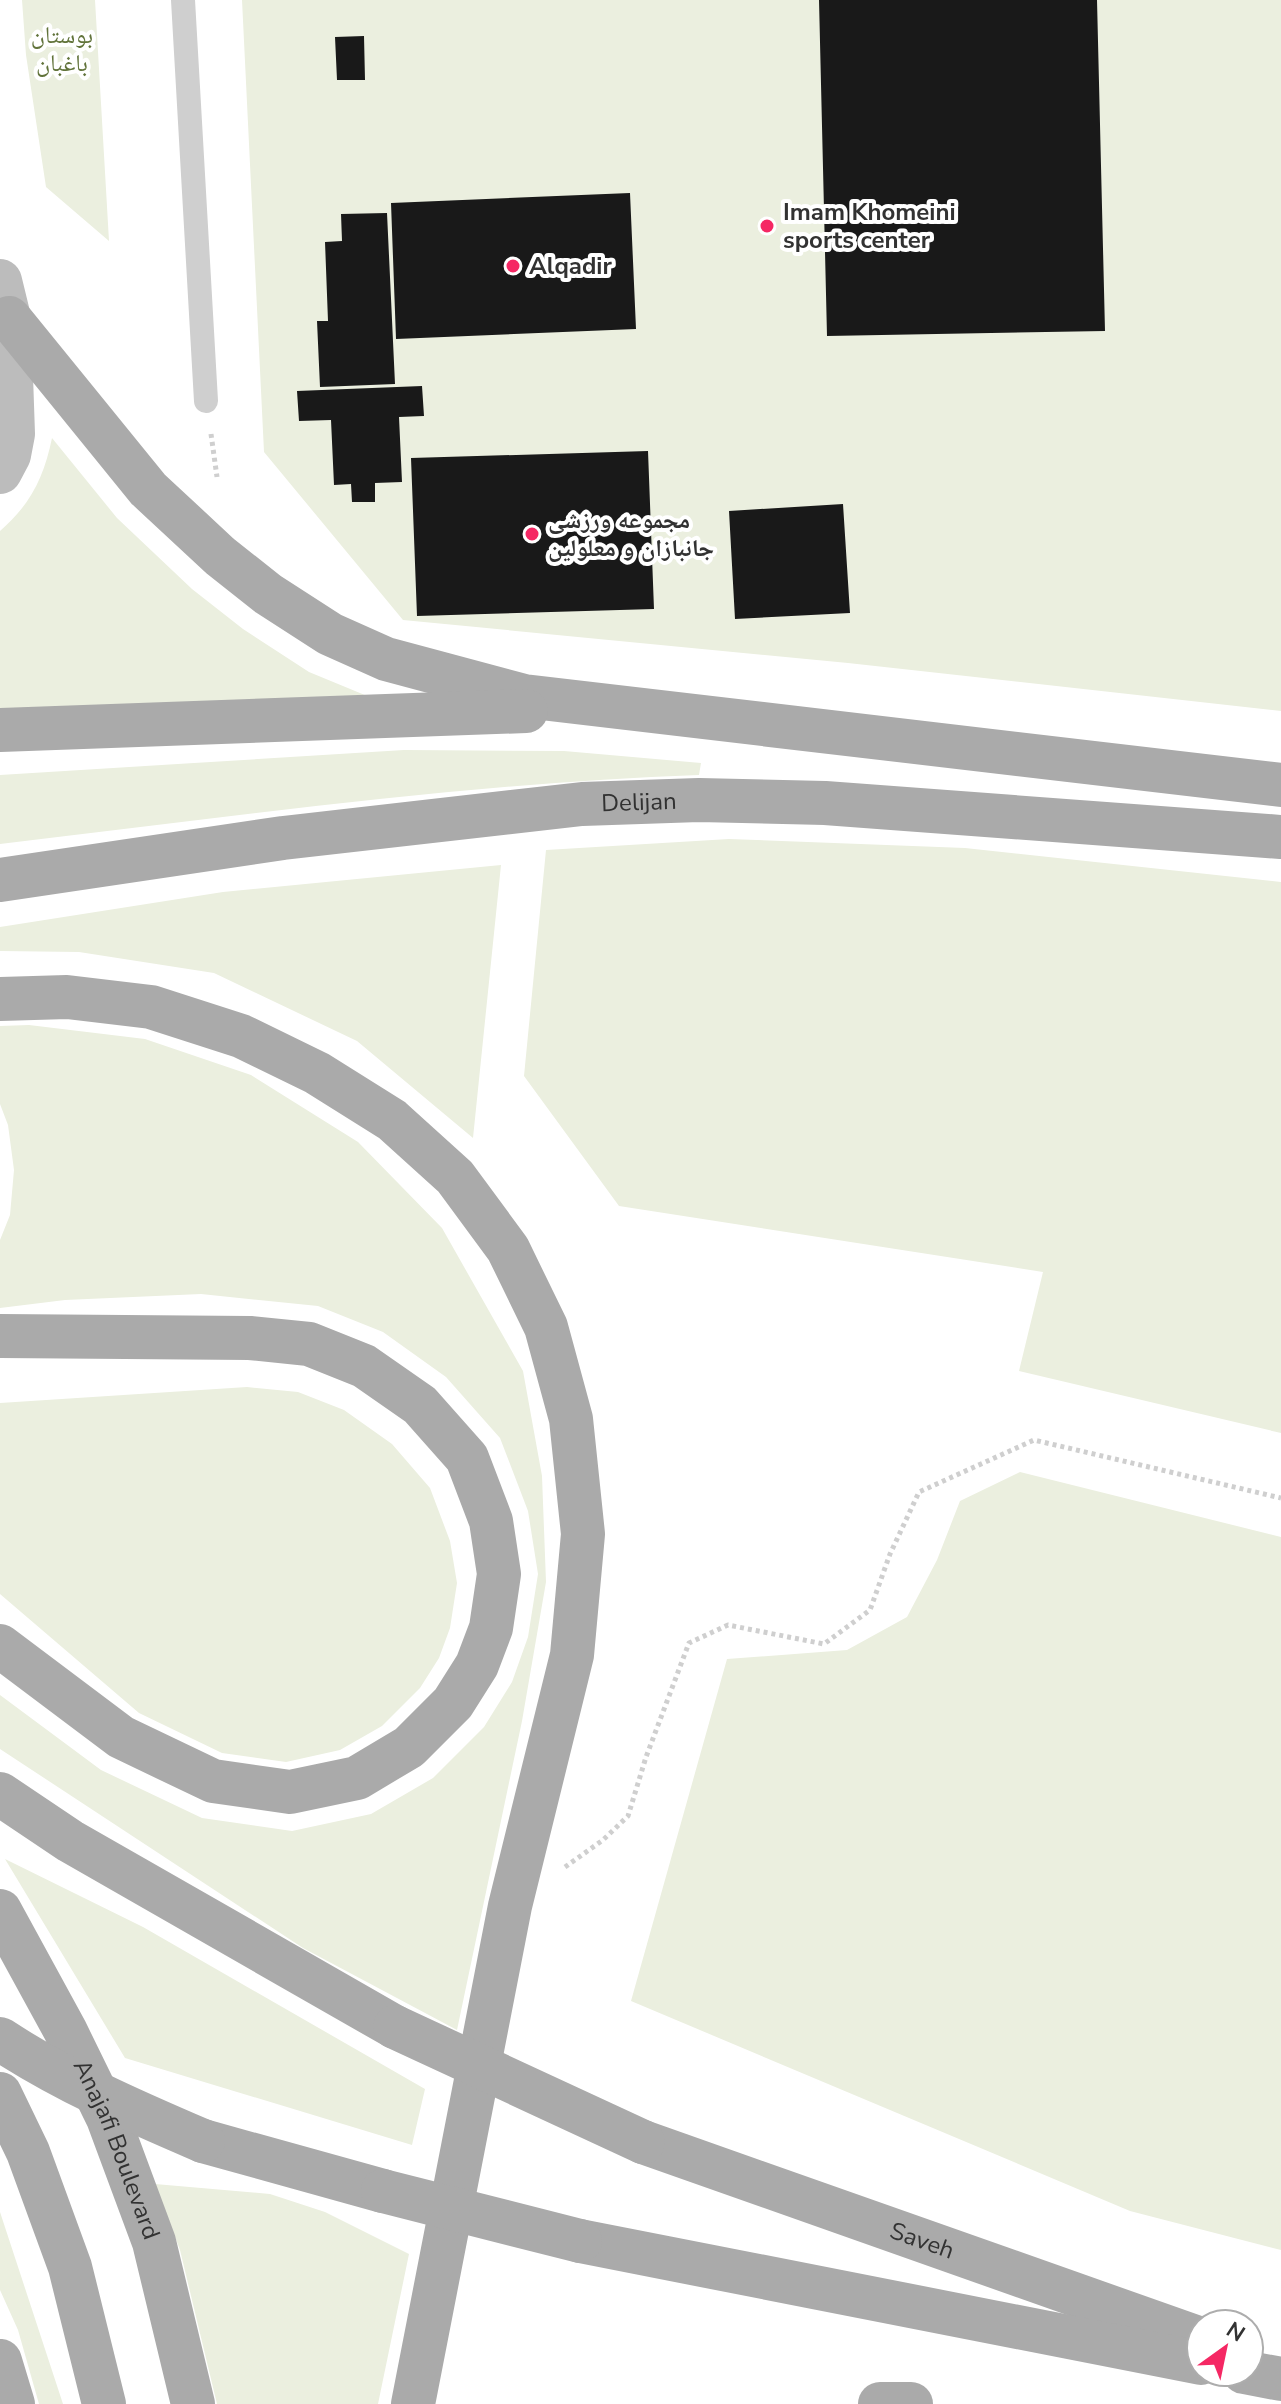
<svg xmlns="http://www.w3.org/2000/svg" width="1281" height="2404" viewBox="0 0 1281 2404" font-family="'Nunito Sans','Noto Naskh Arabic',sans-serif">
	<rect width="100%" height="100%" fill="#fff"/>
	<!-- green -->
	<path fill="#ebefdf" d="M22,0H95L109,241L46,187L26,55Z
		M242,0H1281V711L848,663L403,620L264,452Z
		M52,438L117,518L192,589L243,629L309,672L389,705L0,718V531C31,504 44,477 52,438Z
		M404,750L564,751L701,763L699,775C465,783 232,817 0,844V775Z
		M729,839L965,848L1281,882V1433L1019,1371L1043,1272L619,1206L524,1076L546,850Z
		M501,865L473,1138L357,1041L214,973L79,952L0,951V927L223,892Z
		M29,1025L145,1039L251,1075L358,1142L442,1228L523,1371L542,1476L546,1582L522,1721L457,2030L303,1948L0,1749V1695L101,1770L202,1818L292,1831L371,1814L433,1778L484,1727L512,1682L528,1637L538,1574L528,1511L500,1438L446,1377L383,1332L318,1306L201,1294L65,1300L0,1308V1240L10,1215L14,1170L8,1125L0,1104V1026Z
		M247,1387L298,1392L344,1410L392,1444L430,1488L450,1541L457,1583L450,1628L439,1658L420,1688L382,1726L340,1750L286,1762L222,1753L139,1713L0,1594V1403Z
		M1020,1472L1281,1537V2250L1130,2211L631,2001L727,1659L847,1650L907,1617L937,1560L960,1501Z
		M5,1859L143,1927L425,2089L412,2145L125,2058Z
		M155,2184L270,2194L325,2212L409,2254L378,2404H217L180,2250Z
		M0,2212L63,2404H39L18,2330L0,2290Z"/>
	<!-- building -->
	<path fill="#191919" d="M819,0H1097L1105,331L827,336Z
		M364,36L365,80H337L335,37Z
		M630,193L636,329L396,339L391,203Z
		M387,213L395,384L320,387L317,321H328L325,242L342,241L341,214Z
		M422,386L424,416L399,417L402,482L375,483V502H352L351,484L334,485L331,420L299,421L297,391Z
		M648,451L654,609L417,616L411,458Z
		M843,504L850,613L735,619L729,511Z"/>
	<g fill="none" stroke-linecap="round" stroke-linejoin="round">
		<!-- path -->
		<path stroke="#cfcfcf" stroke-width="5" stroke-dasharray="4 4" stroke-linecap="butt" d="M211,434L217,477
			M565,1867L603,1840L628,1816L646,1757L689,1643L728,1625L824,1644L870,1610L890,1554L919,1492L1034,1440L1281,1498"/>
		<!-- lane -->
		<path stroke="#cfcfcf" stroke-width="24" d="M183,0L206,401"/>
		<!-- secondary -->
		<path stroke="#bcbcbc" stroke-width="44" d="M0,281L9,318L13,434L9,455L0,472"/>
		<!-- primary -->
		<g stroke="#aaa" stroke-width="44">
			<path d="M9,318L148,489L220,556L268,594L330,634L386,659L524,696L1281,785"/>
			<path d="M0,730L526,711"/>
			<path id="s1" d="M0,880L283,838L582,804L699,800L825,803L1281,837"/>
			<path d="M0,999L67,997L151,1007L241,1036L317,1073L392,1120L455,1177L508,1249L546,1327L571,1419L583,1534L572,1655L510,1906L413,2404"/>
			<path d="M0,1336L250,1338L309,1344L364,1366L420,1405L467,1458L491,1521L499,1574L491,1628L477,1665L453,1703L409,1747L357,1778L290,1792L213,1781L121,1737L0,1646"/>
			<path d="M0,1794L70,1841L395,2027"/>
			<path id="s2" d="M0,1911L65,2030L108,2118L154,2242L193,2404"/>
			<path d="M0,2094L28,2152L70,2267L104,2404"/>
			<path d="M203,2141L383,2191"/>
			<path id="s3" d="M643,2142L1201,2339"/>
			<path d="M580,2241L1201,2363"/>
			<path d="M0,2361L13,2404"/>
			<path d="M1244,2372L1281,2379"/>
			<path d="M880,2404H911"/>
		</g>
		<!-- primary-bridge -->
		<path stroke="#aaa" stroke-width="44" d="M395,2027L643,2142
			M0,2039C64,2081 133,2111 203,2141
			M383,2191L580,2241"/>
	</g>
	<!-- markers -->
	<g fill="#f52864" stroke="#fff" stroke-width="3">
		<circle cx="767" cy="226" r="8"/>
		<circle cx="513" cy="266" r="8"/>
		<circle cx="532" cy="534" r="8"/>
	</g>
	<g text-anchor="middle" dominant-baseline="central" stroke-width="8" stroke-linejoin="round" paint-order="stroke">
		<!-- park labels -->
		<g font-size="24" fill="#61733a" stroke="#fff">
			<text x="62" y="35">بوستان<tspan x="62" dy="28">باغبان</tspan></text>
		</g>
		<!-- poi labels -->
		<g font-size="24" font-weight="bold" fill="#323232" stroke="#fff" text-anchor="start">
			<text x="783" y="212">Imam Khomeini<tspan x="783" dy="28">sports center</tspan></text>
			<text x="529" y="266">Alqadir</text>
			<text x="548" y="520">مجموعه ورزشی<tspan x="548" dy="28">جانبازان و معلولین</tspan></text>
		</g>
		<!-- street labels -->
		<g font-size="24" fill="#323232" stroke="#fff">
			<text stroke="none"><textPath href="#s1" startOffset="644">Delijan</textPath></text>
			<text stroke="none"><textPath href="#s2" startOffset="266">Anajafi Boulevard</textPath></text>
			<text stroke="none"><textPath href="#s3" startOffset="296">Saveh</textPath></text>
		</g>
	</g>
	<!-- north arrow -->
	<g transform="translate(1225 2348) rotate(33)"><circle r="38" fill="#ffffff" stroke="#adadad" stroke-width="2"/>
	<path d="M0-6L14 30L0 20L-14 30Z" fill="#f52864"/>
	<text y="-12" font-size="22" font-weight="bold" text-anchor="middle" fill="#323232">N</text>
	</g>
</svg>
